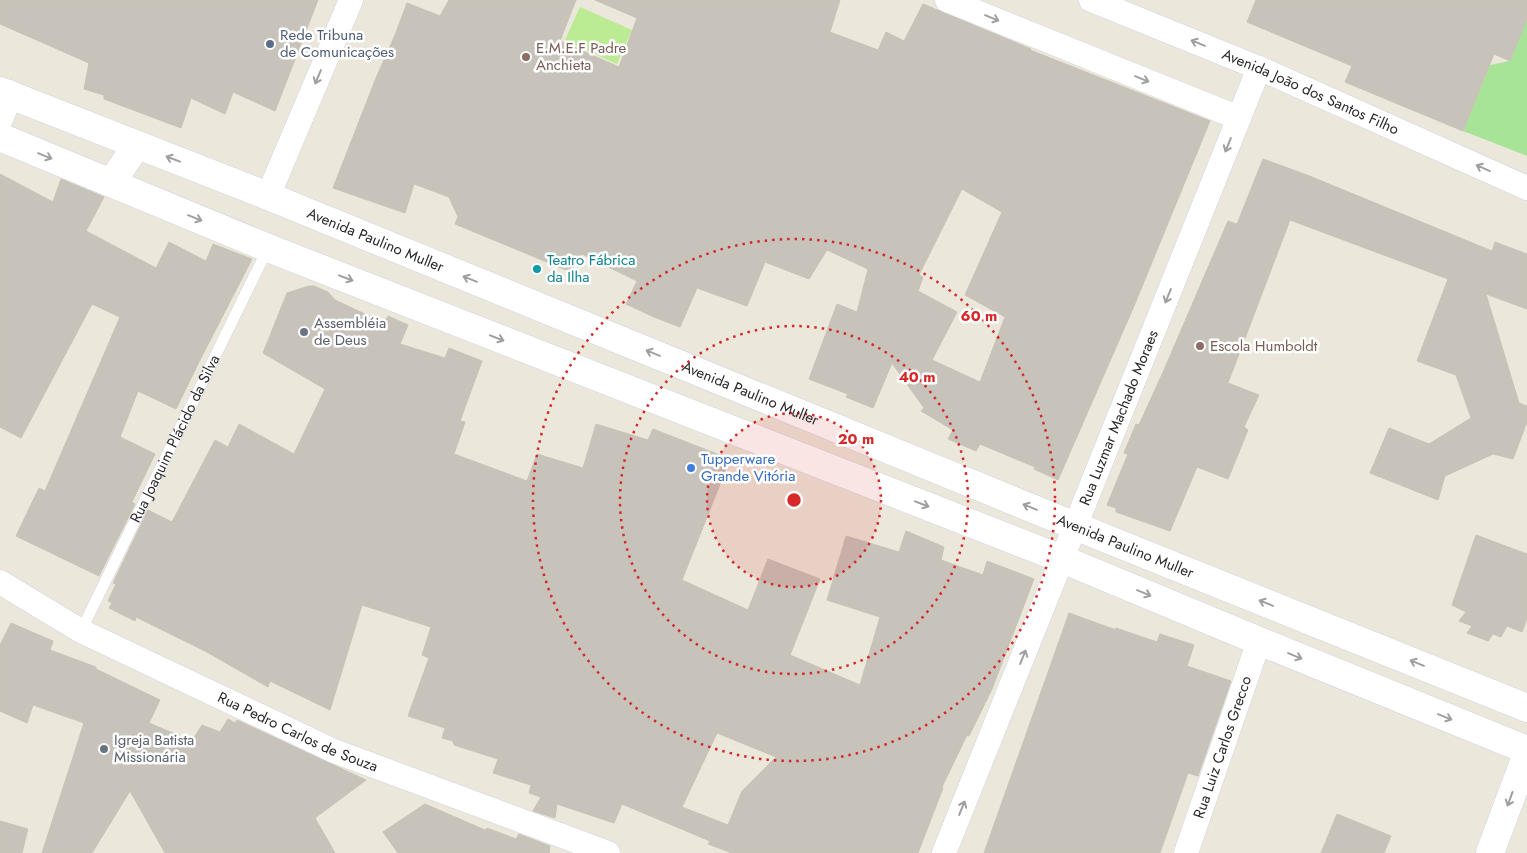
<svg xmlns="http://www.w3.org/2000/svg" width="1527" height="853" viewBox="0 0 1527 853" font-family="Jost,sans-serif">
	<rect width="100%" height="100%" fill="#ece7db"/>
	<!-- green -->
	<path fill="#a8e497" d="M1527,19V156L1463,131L1490,65L1510,61Z"/>
	<!-- pitch -->
	<path fill="#bbeb92" d="M580,7L632,30L617,64L565,40Z"/>
	<!-- building -->
	<path fill="#c7c3bb" stroke="#c7c3b5" fill-rule="evenodd" d="M0,0H318L275,111L233,92L225,114L191,98L181,128L104,99V95L84,89L89,63L0,24Z
		M449,0H576L560,41L619,67L637,18L595,0H840L830,32L878,50L886,32L904,41L923,4L1031,49L1030,50L1210,121L1134,306L1058,480L1034,469L1035,467L980,444L976,451L948,439L953,430L921,411L924,408L892,363L873,408L846,397L848,394L809,379L837,304L857,312L868,269L827,250L809,279L765,262L747,306L697,288L680,327L654,317L626,304L637,281L582,254L571,272L455,224L458,217L449,197L414,184L405,213L333,188L376,78L395,35L407,3L440,16ZM962,189L1002,212L965,295L1005,317L980,382L932,360L957,312L918,291L923,277L919,275Z
		M1256,0H1527V19L1510,61L1494,54L1463,131L1345,82L1352,66L1247,22Z
		M1263,159L1307,175L1492,251L1495,242L1527,254V309L1486,294L1519,403L1527,406V422L1513,459L1493,454L1445,476L1438,500L1370,473L1389,428L1429,444L1471,418L1456,375L1417,361L1448,279L1290,220L1228,383L1259,395L1244,427L1248,430L1228,479L1197,467L1170,531L1116,512V508L1107,505L1128,454L1124,453L1136,424L1139,425L1164,370L1228,221L1237,224Z
		M0,174L53,202L61,179L104,197L86,231L156,268L169,242L206,261L213,244L252,259L200,360L176,409L138,391L120,437L155,454L132,502L135,504L99,576L16,536L39,488L45,491L120,317L92,304L21,438L0,427Z
		M309,286H314L328,292L335,300L384,323L388,316L408,325L400,344L445,358L449,348L482,361L460,421L465,422L454,454L527,481L537,454L583,468L596,424L648,440L653,429L730,459L682,580L748,610L768,559L820,579L790,655L860,685L880,617L827,600L846,536L899,552L906,531L944,547L941,560L983,575L987,561L1034,579L992,689L969,736L967,735L942,787L943,788L918,853H732L708,844L710,841L622,804L614,823L557,804L555,818L533,811L541,797L529,793L531,785L493,773L498,759L454,745L453,741L442,738L445,728L408,716L429,658L422,655L431,627L362,605L330,710L270,681L268,687L205,651L136,617L135,621L109,608L112,603L108,601L116,584L113,583L148,510L172,522L215,440L228,447L239,424L294,454L325,389L263,353L287,293ZM717,733L776,757L742,791L728,825L682,807Z
		M1476,535L1527,554V618L1522,632L1507,626L1501,637L1493,634L1488,641L1467,633L1472,626L1459,621L1466,612L1452,605Z
		M1069,613L1116,630V628L1157,642L1160,634L1194,645L1187,666L1231,681L1198,776L1188,773L1160,853H984Z
		M11,623L53,641L50,650L96,667V669L160,700L149,723L192,741L202,725L220,732L228,719L235,723L237,720L366,780L315,818L335,853H165L130,791L92,853H42L84,723L33,705L27,723L0,711V645Z
		M425,804L485,830L487,828L516,839L519,834L550,846L549,853H398L383,832Z
		M1337,814L1391,836L1384,853H1321Z
		M0,821L28,829L22,853H0Z"/>
	<g fill="none" stroke-linecap="round" stroke-linejoin="round">
		<defs>
			<g id="service">
				<path id="s1" d="M81,631L268,248"/>
			</g>
			<g id="minor">
				<path d="M947,0L1239,118"/>
				<path id="s2" d="M1091,0L1259,68L1527,188"/>
				<path d="M268,196L351,0"/>
				<path id="s3" d="M0,582L81,631L334,751L608,853"/>
				<path id="s4" d="M944,853L1259,68"/>
				<path id="s5" d="M1186,853L1259,641"/>
			</g>
			<g id="secondary">
				<path id="s6" d="M0,91L268,196L1112,541L1527,708"/>
				<path d="M0,117L9,94"/>
				<path d="M0,137L268,248L1062,559L1259,641L1527,750"/>
				<path d="M111,183L137,145"/>
				<path d="M1490,853L1527,754"/>
			</g>
		</defs>
		<!-- service casing -->
		<use href="#service" stroke="#d0d2e3" stroke-width="12"/>
		<!-- minor casing -->
		<use href="#minor" stroke="#d0d2e3" stroke-width="25"/>
		<!-- secondary casing -->
		<use href="#secondary" stroke="#d0d2e3" stroke-width="29"/>
		<!-- service -->
		<use href="#service" stroke="#fff" stroke-width="11"/>
		<!-- minor -->
		<use href="#minor" stroke="#fff" stroke-width="24"/>
		<!-- secondary -->
		<use href="#secondary" stroke="#fff" stroke-width="28"/>
	</g>
	<!-- one-way arrows -->
	<defs><path id="oneway-shaft" d="M-6 0H5M1.5-3L5.5 0L1.5 3" fill="none" stroke-width="1.6" stroke-linecap="round" stroke-linejoin="round" transform="scale(1.25)"/></defs>
	<g stroke="#9f9f9f">
		<use href="#oneway-shaft" transform="translate(992 18) rotate(22)"/>
		<use href="#oneway-shaft" transform="translate(1198 43) rotate(-158)"/>
		<use href="#oneway-shaft" transform="translate(318 77) rotate(113)"/>
		<use href="#oneway-shaft" transform="translate(1142 79) rotate(22)"/>
		<use href="#oneway-shaft" transform="translate(1228 145) rotate(112)"/>
		<use href="#oneway-shaft" transform="translate(45 156) rotate(22)"/>
		<use href="#oneway-shaft" transform="translate(173 159) rotate(-159)"/>
		<use href="#oneway-shaft" transform="translate(1483 168) rotate(-156)"/>
		<use href="#oneway-shaft" transform="translate(195 218) rotate(22)"/>
		<use href="#oneway-shaft" transform="translate(346 278) rotate(21)"/>
		<use href="#oneway-shaft" transform="translate(470 279) rotate(-158)"/>
		<use href="#oneway-shaft" transform="translate(1168 296) rotate(112)"/>
		<use href="#oneway-shaft" transform="translate(497 338) rotate(21)"/>
		<use href="#oneway-shaft" transform="translate(653 353) rotate(-158)"/>
		<use href="#oneway-shaft" transform="translate(922 504) rotate(21)"/>
		<use href="#oneway-shaft" transform="translate(1030 507) rotate(-158)"/>
		<use href="#oneway-shaft" transform="translate(1144 593) rotate(23)"/>
		<use href="#oneway-shaft" transform="translate(1266 603) rotate(-158)"/>
		<use href="#oneway-shaft" transform="translate(1295 656) rotate(22)"/>
		<use href="#oneway-shaft" transform="translate(1023 657) rotate(-68)"/>
		<use href="#oneway-shaft" transform="translate(1417 663) rotate(-158)"/>
		<use href="#oneway-shaft" transform="translate(1445 717) rotate(22)"/>
		<use href="#oneway-shaft" transform="translate(1510 799) rotate(110)"/>
		<use href="#oneway-shaft" transform="translate(962 808) rotate(-68)"/>
	</g>
	<!-- distance rings -->
	<circle cx="794" cy="500" r="87" fill="#d62828" fill-opacity=".12"/>
	<g fill="none" stroke="#d62828" stroke-width="2.5" stroke-dasharray="2.5 5">
		<circle cx="794" cy="500" r="87"/>
		<circle cx="794" cy="500" r="174"/>
		<circle cx="794" cy="500" r="261"/>
	</g>
	<!-- markers -->
	<circle fill="#5c6f8a" stroke="#fff" stroke-width="2" cx="270" cy="44" r="5"/>
	<g fill="#8d6e63" stroke="#fff" stroke-width="2">
		<circle cx="526" cy="57" r="5"/>
		<circle cx="1200" cy="346" r="5"/>
	</g>
	<circle fill="#0f9aa8" stroke="#fff" stroke-width="2" cx="537" cy="269" r="5"/>
	<g fill="#6b7280" stroke="#fff" stroke-width="2">
		<circle cx="304" cy="332" r="5"/>
		<circle cx="104" cy="749" r="5"/>
	</g>
	<circle fill="#3f7fe0" stroke="#fff" stroke-width="2" cx="691" cy="468" r="5"/>
	<g text-anchor="middle" dominant-baseline="central" stroke-width="5" stroke-linejoin="round" paint-order="stroke">
		<!-- service labels -->
		<g font-size="15" fill="#4e5e75" stroke="#fff" text-anchor="start">
			<text x="280" y="35">Rede Tribuna<tspan x="280" dy="17">de Comunicações</tspan></text>
		</g>
		<!-- education labels -->
		<g font-size="15" fill="#785e54" stroke="#fff" text-anchor="start">
			<text x="536" y="48">E.M.E.F Padre<tspan x="536" dy="17">Anchieta</tspan></text>
			<text x="1210" y="346">Escola Humboldt</text>
		</g>
		<!-- street labels -->
		<g font-size="15" fill="#2a2a2a" stroke="#fff">
			<text stroke="none"><textPath href="#s2" startOffset="238">Avenida João dos Santos Filho</textPath></text>
			<text stroke="none"><textPath href="#s6" startOffset="404">Avenida Paulino Muller</textPath></text>
			<text stroke="none"><textPath href="#s6" startOffset="809">Avenida Paulino Muller</textPath></text>
			<text stroke="none"><textPath href="#s4" startOffset="469">Rua Luzmar Machado Moraes</textPath></text>
			<text stroke="none"><textPath href="#s1" startOffset="214">Rua Joaquim Plácido da Silva</textPath></text>
			<text stroke="none"><textPath href="#s6" startOffset="1214">Avenida Paulino Muller</textPath></text>
			<text stroke="none"><textPath href="#s3" startOffset="334">Rua Pedro Carlos de Souza</textPath></text>
			<text stroke="none"><textPath href="#s5" startOffset="112">Rua Luiz Carlos Grecco</textPath></text>
		</g>
		<!-- culture labels -->
		<g font-size="15" fill="#0d838f" stroke="#fff" text-anchor="start">
			<text x="547" y="260">Teatro Fábrica<tspan x="547" dy="17">da Ilha</tspan></text>
		</g>
		<!-- worship labels -->
		<g font-size="15" fill="#5b616d" stroke="#fff" text-anchor="start">
			<text x="314" y="323">Assembléia<tspan x="314" dy="17">de Deus</tspan></text>
			<text x="114" y="740">Igreja Batista<tspan x="114" dy="17">Missionária</tspan></text>
		</g>
		<!-- shop labels -->
		<g font-size="15" fill="#366cbe" stroke="#fff" text-anchor="start">
			<text x="701" y="459">Tupperware<tspan x="701" dy="17">Grande Vitória</tspan></text>
		</g>
	</g>
	<circle cx="794" cy="500" r="8" fill="#d62828" stroke="#fff" stroke-width="2.5"/>
	<g font-size="15" text-anchor="middle" font-weight="bold" fill="#d62828" stroke="#fff" stroke-width="5" stroke-linejoin="round" paint-order="stroke">
		<text x="979" y="321">60 m</text>
		<text x="917" y="382">40 m</text>
		<text x="856" y="444">20 m</text>
	</g>
</svg>
